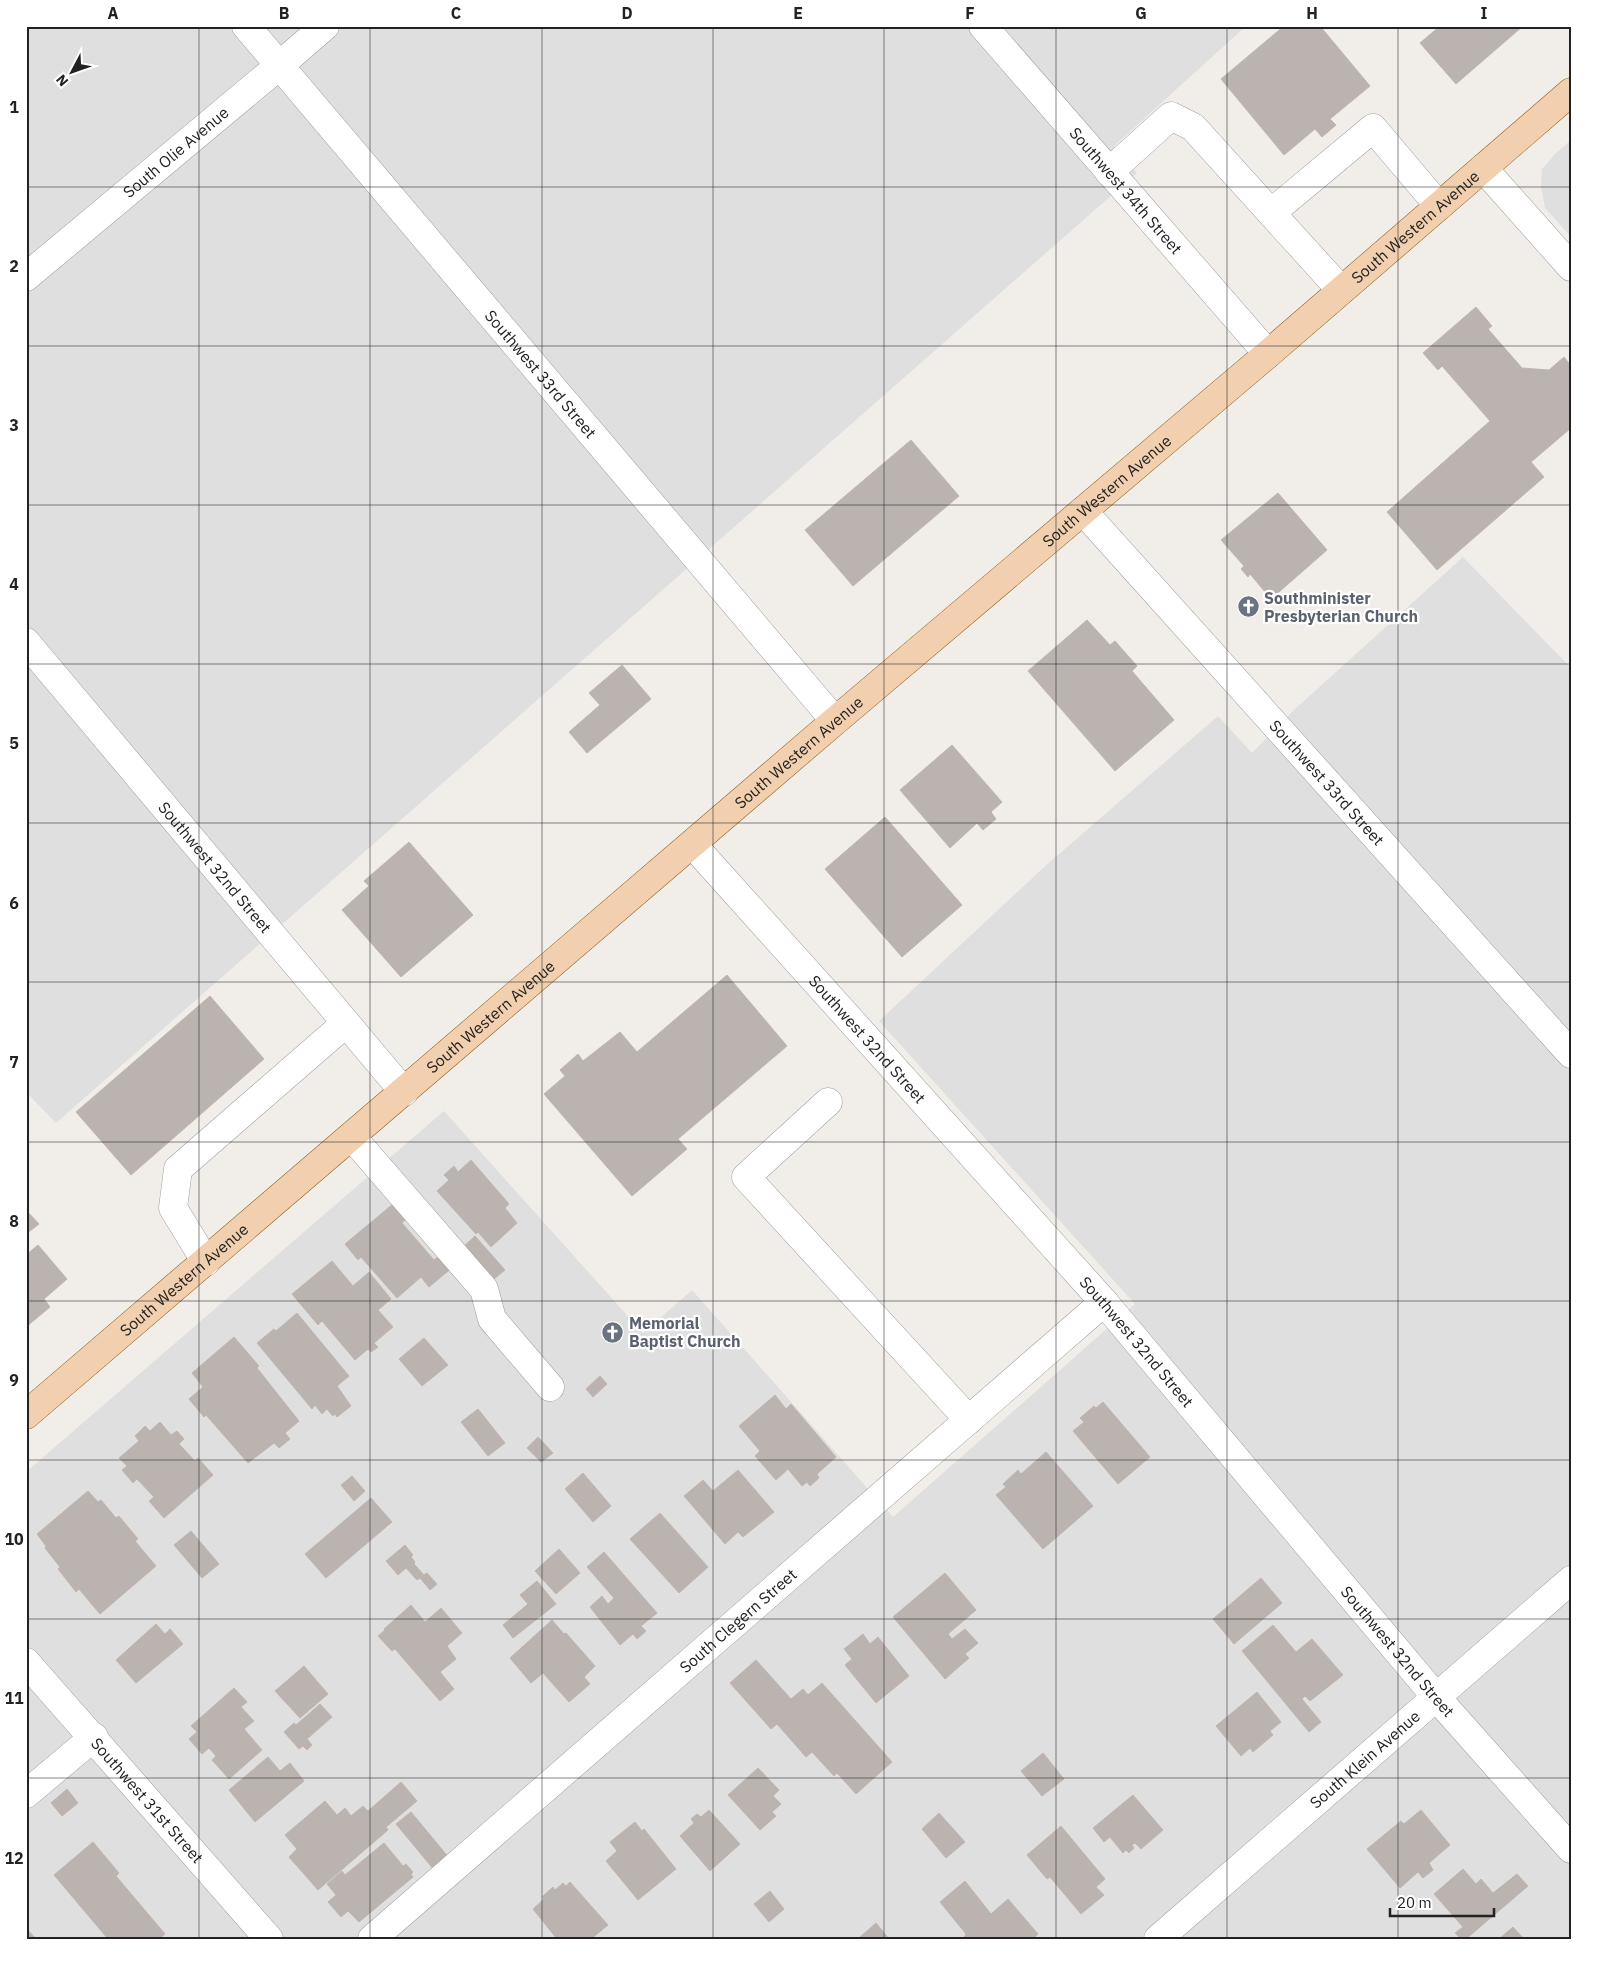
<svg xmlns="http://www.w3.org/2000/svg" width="1597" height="1965" viewBox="0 0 1597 1965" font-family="'IBM Plex Sans',sans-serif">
	<rect width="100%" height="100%" fill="#f1eeea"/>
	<!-- residential -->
	<path fill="#e0dfdf" d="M26,26H1246L1114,146L1137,173L56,1123L26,1092Z
		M1571,140V237L1545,208L1541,187L1542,169L1556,153Z
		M1463,557L1571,668V1939H26V1472L444,1111L643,1333L692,1290L893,1517L1135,1304L879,1021L1043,868L1218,716L1252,753L1295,709Z"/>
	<!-- building -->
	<path fill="#bab3b0" stroke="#c1b5ae" d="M1284,26H1320L1370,86L1330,119L1336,125L1322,137L1315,129L1284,155L1221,79Z
		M1440,26H1523L1456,84L1420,43Z
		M1476,307L1492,326L1488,329L1522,368L1549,370L1564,357L1571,366V428L1531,462L1544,477L1437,570L1387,512L1490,421L1442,366L1438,370L1423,353Z
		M911,440L959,496L853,586L805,530Z
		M1278,493L1327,550L1271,599L1250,574L1248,577L1241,569L1244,566L1221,540Z
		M1087,620L1110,645L1115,641L1137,666L1132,671L1174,720L1115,771L1028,671Z
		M622,665L651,699L587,753L569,732L600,705L589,693Z
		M952,745L1002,802L991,812L996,819L983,830L977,823L950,848L900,790Z
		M885,817L962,905L902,957L825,869Z
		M409,842L473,915L401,977L342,910L369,886L364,881Z
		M727,975L787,1046L678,1139L687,1149L632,1196L544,1094L565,1076L560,1070L578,1054L583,1061L620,1032L637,1052Z
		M210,996L264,1059L131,1175L76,1112Z
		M471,1160L509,1204L505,1208L517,1223L491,1247L478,1232L476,1234L437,1191L449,1180L444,1175L454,1166L458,1172Z
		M393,1204L406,1219L402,1223L434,1260L442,1253L453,1267L429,1287L421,1277L397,1298L361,1257L358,1260L345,1244Z
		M26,1210L39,1224L26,1234Z
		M475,1236L505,1270L489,1283L461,1249Z
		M38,1245L67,1279L44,1299L50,1307L26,1327V1255Z
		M332,1261L353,1286L369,1272L391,1299L378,1310L393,1327L374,1343L378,1347L371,1352L368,1349L355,1360L322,1321L318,1325L292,1294Z
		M297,1313L349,1376L337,1386L351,1406L337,1417L335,1414L333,1416L327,1409L322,1414L315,1405L312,1409L257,1343L274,1329L276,1331Z
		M234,1337L259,1366L257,1368L299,1421L285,1433L290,1439L279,1448L274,1443L248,1463L206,1415L204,1417L189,1399L203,1387L192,1373Z
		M424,1338L448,1365L422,1386L399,1359Z
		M600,1376L607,1384L593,1397L586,1389Z
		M775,1395L786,1409L791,1404L836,1457L817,1474L819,1478L810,1486L807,1482L802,1486L788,1469L776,1480L755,1456L760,1451L739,1426Z
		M1103,1402L1150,1457L1118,1484L1073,1431L1084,1422L1080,1418L1094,1406L1096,1408Z
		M478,1409L505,1443L488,1456L461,1422Z
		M160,1422L171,1435L177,1431L184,1439L179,1444L195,1461L198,1458L213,1475L164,1518L149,1501L154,1497L137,1479L133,1483L122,1470L127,1466L119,1458L139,1441L135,1436L145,1426L150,1431Z
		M538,1437L553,1453L541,1462L527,1448Z
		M1046,1452L1093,1506L1043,1549L996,1495L1006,1487L1003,1484L1018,1470L1021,1474Z
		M738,1470L774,1512L743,1537L738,1532L725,1544L684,1496L703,1480L713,1491Z
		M583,1473L611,1506L593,1522L565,1489Z
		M352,1476L365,1491L354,1501L341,1485Z
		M88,1491L98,1502L101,1500L116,1518L119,1516L138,1539L135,1541L156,1566L100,1614L79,1589L76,1592L58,1569L60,1567L45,1548L46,1546L37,1534Z
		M371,1498L392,1522L326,1578L305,1554Z
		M660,1513L708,1567L679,1593L630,1539Z
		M191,1531L219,1564L202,1578L174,1545Z
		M405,1545L413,1555L411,1557L415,1562L414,1564L424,1575L427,1573L437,1584L430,1590L420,1578L417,1580L406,1568L398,1575L386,1561Z
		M559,1549L580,1573L556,1594L535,1571Z
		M604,1552L657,1613L641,1626L646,1631L637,1639L633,1634L620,1645L590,1607L602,1596L608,1604L614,1598L587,1567Z
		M945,1573L976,1610L948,1634L952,1639L965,1629L978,1643L965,1654L969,1658L945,1679L893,1617Z
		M1261,1578L1282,1603L1234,1644L1213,1619Z
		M537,1581L556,1604L513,1638L503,1625L528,1604L520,1595Z
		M411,1605L425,1622L441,1608L462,1633L447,1646L456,1659L440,1672L454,1689L440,1701L395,1649L392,1651L378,1636L385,1630L384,1629Z
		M552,1620L564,1634L566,1633L595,1666L584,1677L590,1684L569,1702L543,1673L531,1683L510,1658Z
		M156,1624L165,1634L170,1629L183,1644L136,1683L116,1660Z
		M1273,1625L1296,1652L1312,1639L1343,1675L1310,1701L1305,1696L1302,1699L1321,1722L1309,1732L1242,1651Z
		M863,1634L870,1644L878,1637L909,1676L876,1703L845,1665L852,1659L844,1649Z
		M756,1660L791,1699L803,1689L808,1695L822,1683L892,1762L856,1794L837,1773L834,1776L812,1752L806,1757L777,1724L771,1729L730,1683Z
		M304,1666L328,1694L300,1718L275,1691Z
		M234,1688L247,1702L241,1707L254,1721L244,1729L262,1750L229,1779L212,1760L216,1756L209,1748L202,1754L189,1739L197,1732L191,1726Z
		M1257,1692L1281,1722L1270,1731L1273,1735L1253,1752L1250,1748L1241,1756L1216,1726Z
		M320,1704L332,1717L307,1739L312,1745L307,1750L303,1746L299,1749L284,1732L294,1723L296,1725Z
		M1043,1753L1064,1779L1042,1796L1021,1771Z
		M268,1757L280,1771L290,1763L304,1781L255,1822L229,1790Z
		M758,1768L779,1790L773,1796L781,1804L772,1812L776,1816L760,1830L728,1795Z
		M401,1782L417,1801L386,1827L388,1830L318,1890L289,1857L297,1849L285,1835L325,1801L337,1815L345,1808L351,1816L363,1806L368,1811Z
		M67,1789L78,1803L62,1816L51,1803Z
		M1133,1795L1163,1830L1141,1849L1135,1843L1132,1845L1134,1848L1129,1853L1126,1850L1123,1853L1110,1837L1104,1842L1093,1828Z
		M709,1810L740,1844L710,1871L680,1836L694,1823L691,1819L697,1814L701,1817Z
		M1421,1810L1450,1845L1429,1863L1433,1870L1423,1878L1418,1872L1400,1888L1367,1849L1401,1821L1404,1824Z
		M411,1812L450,1859L435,1871L396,1824Z
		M939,1813L965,1842L946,1858L922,1829Z
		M635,1822L642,1831L644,1829L676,1869L638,1900L606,1861L617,1851L610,1842Z
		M1061,1826L1105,1879L1096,1887L1104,1895L1081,1914L1050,1877L1047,1879L1027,1855Z
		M93,1842L119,1873L116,1876L165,1934L159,1939H108L54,1875Z
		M384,1843L403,1866L406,1864L413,1872L411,1874L413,1877L359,1922L348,1911L341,1917L328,1902L336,1895L327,1884L342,1871L345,1875Z
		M1463,1869L1476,1884L1481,1879L1493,1893L1517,1874L1528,1886L1466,1939H1461L1455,1933L1463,1927L1434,1894Z
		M965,1881L991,1914L1008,1899L1038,1934L1033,1939H963L966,1934L940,1902Z
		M570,1882L608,1925L591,1939H557L533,1909L544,1899L542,1897L553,1887L555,1890L563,1883L566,1886Z
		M770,1891L784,1909L769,1922L754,1904Z
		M876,1923L889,1939H861L860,1937Z
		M1513,1927L1524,1939H1499Z
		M26,1928L36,1939H26Z"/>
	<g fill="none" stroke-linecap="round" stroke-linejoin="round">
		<defs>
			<g id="minor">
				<path id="s1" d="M246,26L835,721"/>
				<path id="s2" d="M983,26L1268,354"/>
				<path d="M1483,168L1571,267"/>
				<path d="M1109,172L1171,116L1193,127L1341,290"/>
				<path d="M1271,213L1373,128L1439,206"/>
				<path id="s3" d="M26,277L280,65L325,26"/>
				<path id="s4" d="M1083,511L1571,1054"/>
				<path id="s5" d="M26,642L404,1092"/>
				<path id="s6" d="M693,845L1104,1302L1436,1697L1571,1849"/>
				<path d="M828,1102L746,1177L969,1420"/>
				<path d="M352,1137L484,1289L492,1319L550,1387"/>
				<path d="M206,1262L173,1208L178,1169L346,1023"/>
				<path id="s7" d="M26,1662L269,1939"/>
				<path d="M26,1794L94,1737"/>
				<path id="s8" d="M372,1939L1104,1302"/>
				<path id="s9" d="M1158,1939L1571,1580"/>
			</g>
			<g id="major">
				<path id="s10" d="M26,1415L835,721L1268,354L1571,92"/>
			</g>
		</defs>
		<!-- minor casing -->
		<use href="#minor" stroke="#9f9f9f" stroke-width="29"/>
		<!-- major casing -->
		<use href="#major" stroke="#8d5b13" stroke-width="29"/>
		<!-- minor -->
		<use href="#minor" stroke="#fff" stroke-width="28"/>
		<!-- major -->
		<use href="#major" stroke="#f2cfae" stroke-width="28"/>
	</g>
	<!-- grid -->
	<path fill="none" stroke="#222" stroke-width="1" stroke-opacity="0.55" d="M199,26V1939M370,26V1939M542,26V1939M713,26V1939M884,26V1939M1056,26V1939M1227,26V1939M1398,26V1939M26,187H1571M26,346H1571M26,505H1571M26,664H1571M26,823H1571M26,982H1571M26,1142H1571M26,1301H1571M26,1460H1571M26,1619H1571M26,1778H1571"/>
	<!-- icons -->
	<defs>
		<symbol id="church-disc" viewBox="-11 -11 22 22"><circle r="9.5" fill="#6b7280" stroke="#fff"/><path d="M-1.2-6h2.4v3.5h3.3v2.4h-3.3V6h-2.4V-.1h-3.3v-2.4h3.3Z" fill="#fff"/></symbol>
	</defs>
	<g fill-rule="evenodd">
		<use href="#church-disc" x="1236" y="594" width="25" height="25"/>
		<use href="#church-disc" x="600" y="1320" width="25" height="25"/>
	</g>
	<g text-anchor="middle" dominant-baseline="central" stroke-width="4.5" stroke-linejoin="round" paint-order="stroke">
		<!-- street labels -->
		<g font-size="16" fill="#222" stroke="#fff">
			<text stroke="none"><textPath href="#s3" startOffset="195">South Olie Avenue</textPath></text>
			<text stroke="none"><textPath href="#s2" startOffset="218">Southwest 34th Street</textPath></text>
			<text stroke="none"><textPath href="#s10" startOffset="1828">South Western Avenue</textPath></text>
			<text stroke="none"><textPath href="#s1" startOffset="456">Southwest 33rd Street</textPath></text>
			<text stroke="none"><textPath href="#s10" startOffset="1422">South Western Avenue</textPath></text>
			<text stroke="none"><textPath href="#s10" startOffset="1018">South Western Avenue</textPath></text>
			<text stroke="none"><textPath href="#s4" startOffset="365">Southwest 33rd Street</textPath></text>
			<text stroke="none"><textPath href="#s5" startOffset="294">Southwest 32nd Street</textPath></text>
			<text stroke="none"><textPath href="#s10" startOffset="612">South Western Avenue</textPath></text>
			<text stroke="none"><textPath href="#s6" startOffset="261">Southwest 32nd Street</textPath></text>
			<text stroke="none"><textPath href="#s10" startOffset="208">South Western Avenue</textPath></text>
			<text stroke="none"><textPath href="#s6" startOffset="666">Southwest 32nd Street</textPath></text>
			<text stroke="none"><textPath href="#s8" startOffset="485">South Clegern Street</textPath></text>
			<text stroke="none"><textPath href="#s6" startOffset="1071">Southwest 32nd Street</textPath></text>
			<text stroke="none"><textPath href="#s9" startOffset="274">South Klein Avenue</textPath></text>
			<text stroke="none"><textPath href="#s7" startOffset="184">Southwest 31st Street</textPath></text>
		</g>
		<!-- worship labels -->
		<g font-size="16" font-weight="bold" fill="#5b616d" stroke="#fff" text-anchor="start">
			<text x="1264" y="598">Southminister<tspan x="1264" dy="18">Presbyterian Church</tspan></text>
			<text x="629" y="1323">Memorial<tspan x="629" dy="18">Baptist Church</tspan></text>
		</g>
	</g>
	<!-- border -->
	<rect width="1597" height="1965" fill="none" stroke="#ffffff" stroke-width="55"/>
	<!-- north arrow -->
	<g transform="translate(72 72) rotate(229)" stroke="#ffffff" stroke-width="4" paint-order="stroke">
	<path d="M0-4L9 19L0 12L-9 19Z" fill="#222222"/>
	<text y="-8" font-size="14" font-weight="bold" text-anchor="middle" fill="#222222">N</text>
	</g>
	<!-- scale -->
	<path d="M1390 1908v8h104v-8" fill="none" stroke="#222222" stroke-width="2.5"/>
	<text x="1397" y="1908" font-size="15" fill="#222222" stroke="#ffffff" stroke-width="4" paint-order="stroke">20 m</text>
	<rect x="28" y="28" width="1542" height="1910" fill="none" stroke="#222" stroke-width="2"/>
	<g font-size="16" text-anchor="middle" font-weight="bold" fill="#222">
		<text x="113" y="19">A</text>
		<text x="284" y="19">B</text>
		<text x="456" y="19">C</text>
		<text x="627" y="19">D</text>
		<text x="798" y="19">E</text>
		<text x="970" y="19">F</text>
		<text x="1141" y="19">G</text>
		<text x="1312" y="19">H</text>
		<text x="1484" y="19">I</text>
		<text x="14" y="113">1</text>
		<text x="14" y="272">2</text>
		<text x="14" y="431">3</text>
		<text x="14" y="590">4</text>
		<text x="14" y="749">5</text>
		<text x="14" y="909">6</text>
		<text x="14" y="1068">7</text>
		<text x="14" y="1227">8</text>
		<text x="14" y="1386">9</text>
		<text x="14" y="1545">10</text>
		<text x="14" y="1704">11</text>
		<text x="14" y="1864">12</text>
	</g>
</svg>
